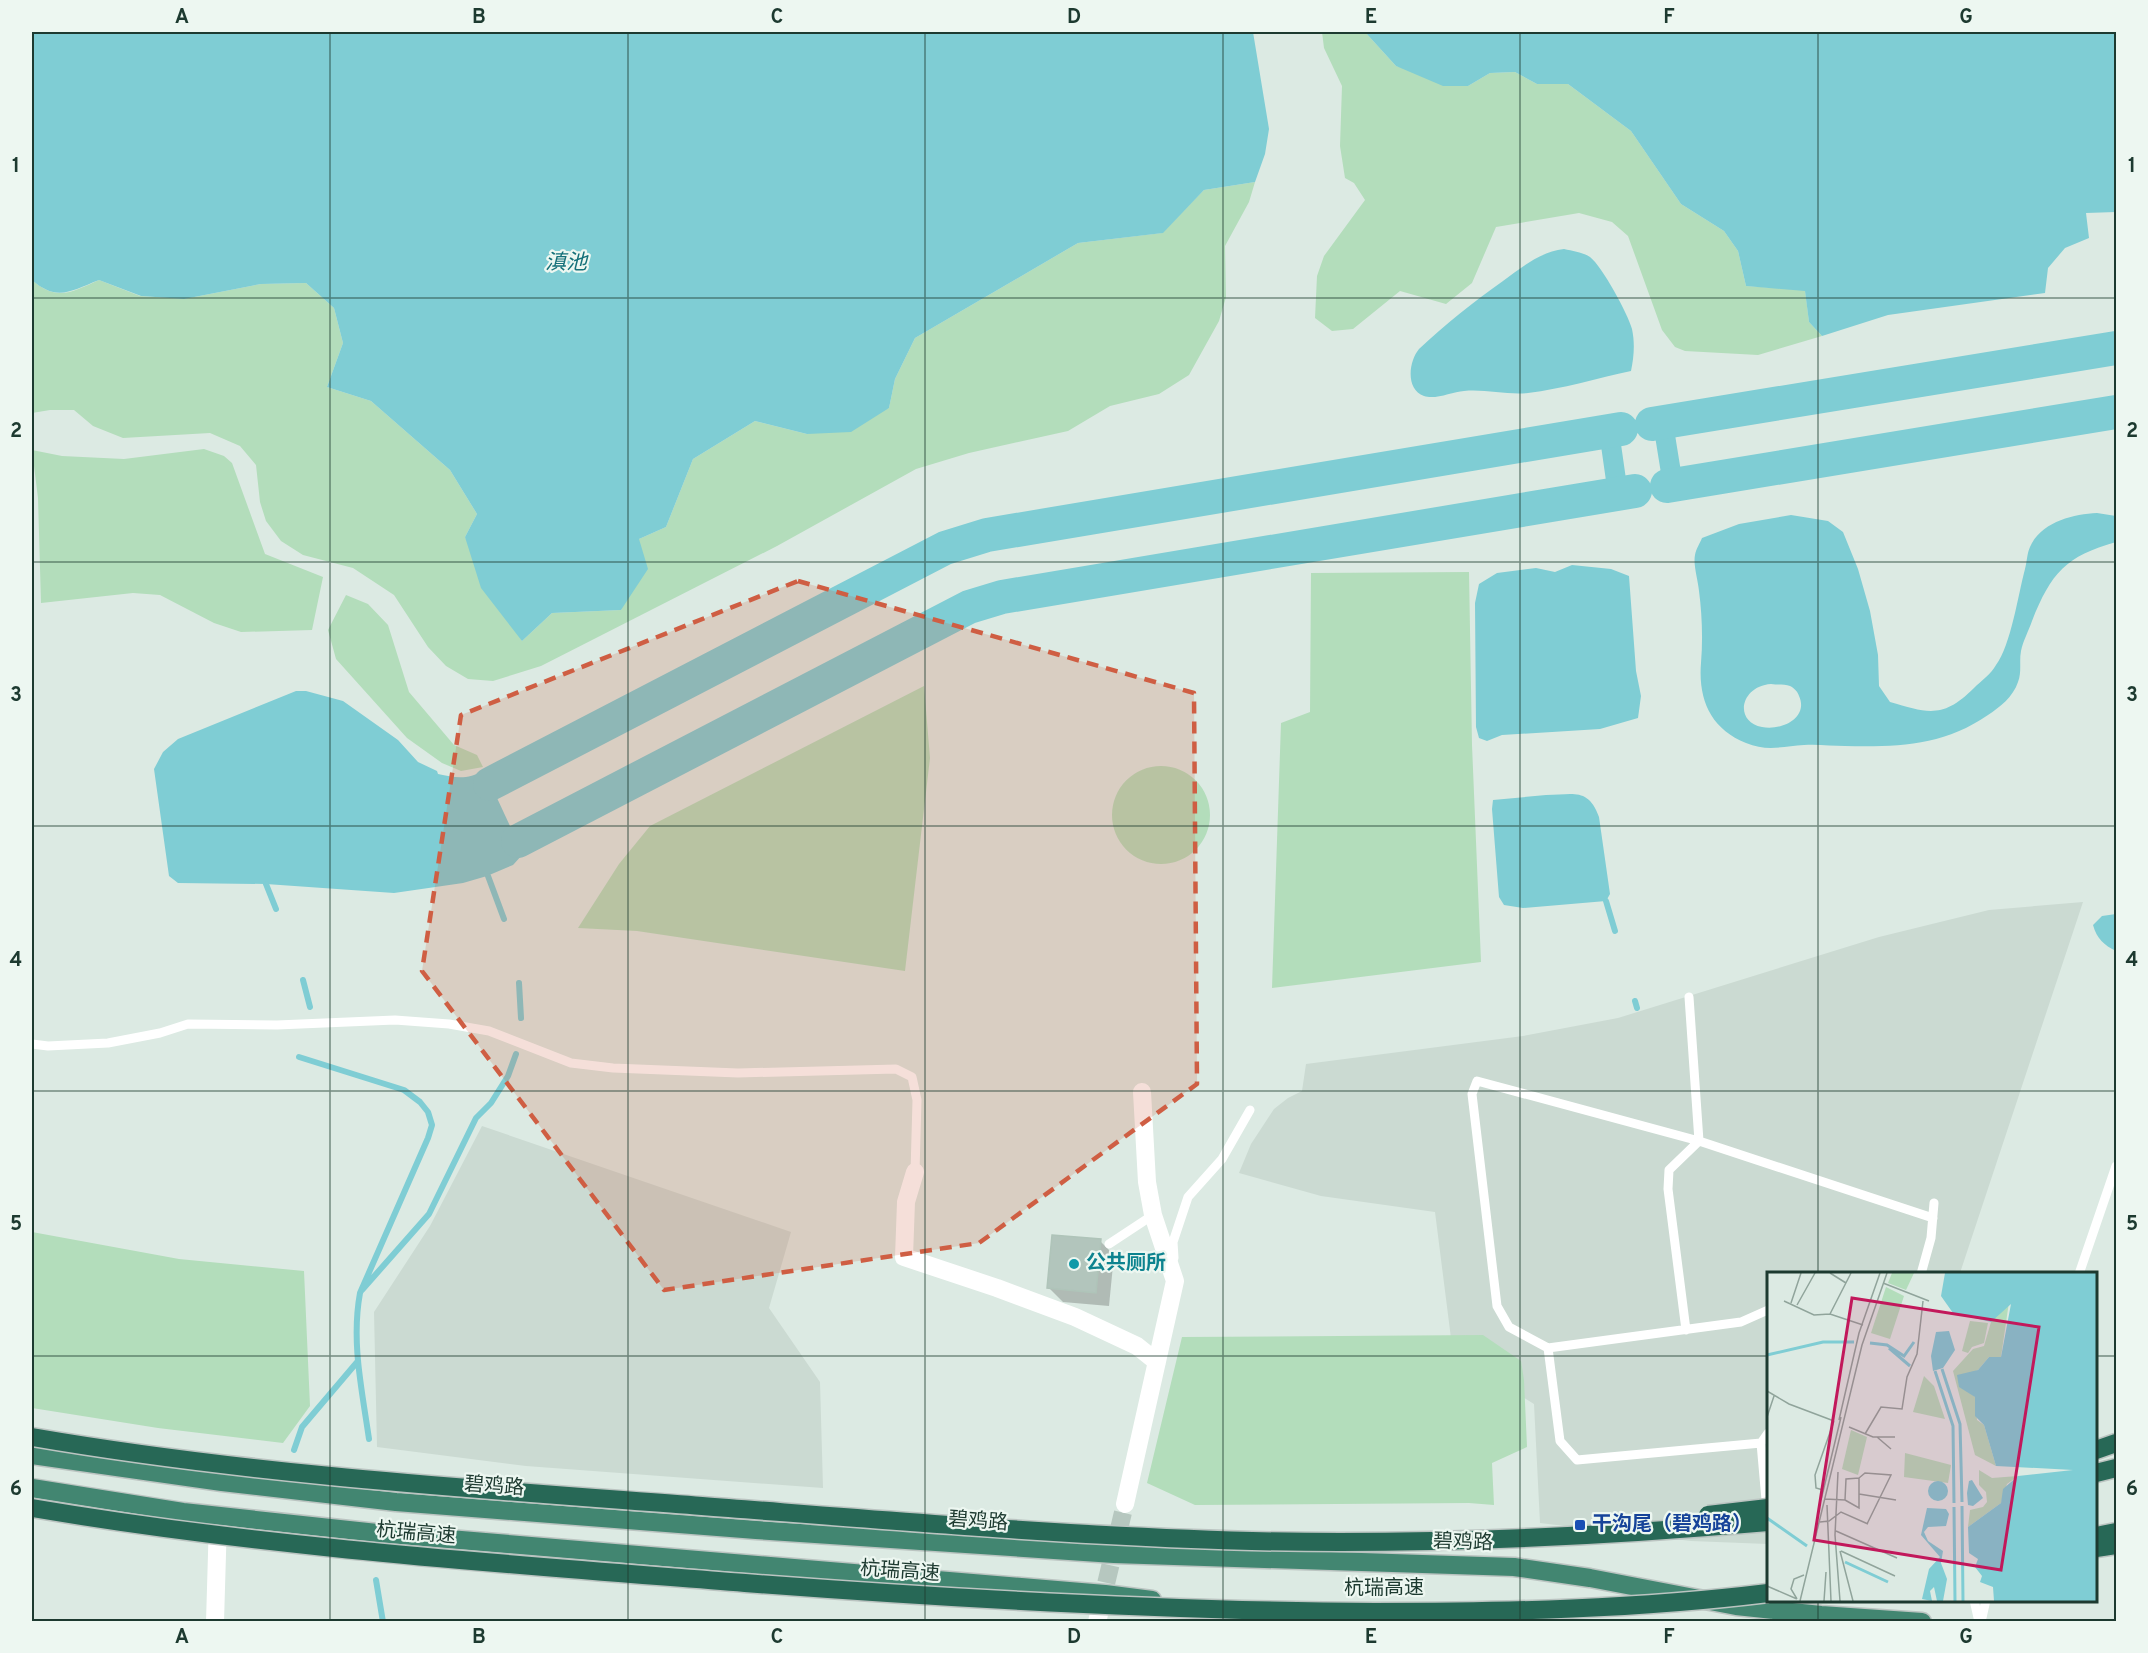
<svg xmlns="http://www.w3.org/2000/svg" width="2148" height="1653" viewBox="0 0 2148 1653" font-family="Overpass,'Noto Sans SC',sans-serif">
	<rect width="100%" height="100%" fill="#dceae3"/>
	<!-- built -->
	<path fill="#cbdad2" d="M2083,902L1960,1273L1768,1274V1544L1691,1541L1540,1523L1534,1404L1453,1354L1435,1212L1321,1196L1239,1173L1251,1144L1274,1109L1288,1098L1302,1091L1306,1064L1523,1036L1618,1018L1879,937L1989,910Z
		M482,1126L791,1232L769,1308L820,1382L823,1488L526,1466L377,1447L374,1312L430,1226Z"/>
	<!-- green -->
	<path fill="#b3ddbb" d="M1322,32H1365L1396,66L1468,86L1490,73L1515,72L1537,84H1568L1631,131L1681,204L1724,231L1738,251L1746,286L1805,290L1809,322L1822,336L1758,355L1685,351L1675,347L1662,330L1628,236L1612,222L1579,213L1496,227L1472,283L1446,304L1400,291L1353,329L1332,331L1315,318L1317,276L1324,256L1365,200L1354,183L1345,178L1340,146L1342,86L1324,48Z
		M1255,182L1249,202L1225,246L1226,297L1219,321L1189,375L1159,394L1110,406L1068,431L969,453L916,469L777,546L541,666L493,681L468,679L446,666L428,647L394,595L353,568L303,555L281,541L266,521L260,502L256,465L240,446L210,433L123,438L93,426L74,410H50L32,413V280C57,302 72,292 99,280L140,296L184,299L261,284L306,283L334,308L343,343L327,387L371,401L450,470L477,514L465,537L522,641L552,613L621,610L639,539L666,527L693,459L755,421L807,434L889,408L895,379L915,338L1078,243L1162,233L1204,190Z
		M204,449L224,456L232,463L265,554L323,577L312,630L241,632L214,623L160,595L133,593L41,603L38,498L32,450L62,456L124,459Z
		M1469,572L1472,745L1481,962L1272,988L1281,723L1310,712L1311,573Z
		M346,595L368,604L388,625L409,692L454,745L477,755L483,767L461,771L442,763L407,738L336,659L328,630Z
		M924,686L930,758L905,971L637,931L578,928L619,864L650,826Z
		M1112 815a49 49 0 1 1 98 0a49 49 0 1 1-98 0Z
		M32,1232L179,1259L304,1271L310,1406L283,1443L158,1428L32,1408Z
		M1483,1335L1521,1361L1524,1380L1527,1447L1492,1463L1494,1505L1469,1503L1195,1505L1147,1483L1182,1337Z"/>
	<!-- water -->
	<path fill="#7fcdd4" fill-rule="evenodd" d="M32,32H1253L1269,129L1265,154L1255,182L1204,190L1163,233L1078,243L915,338L895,379L889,408L851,432L807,434L755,421L693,459L666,527L639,539L648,569L621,610L552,613L522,641L481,588L465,537L477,514L450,470L371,401L327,387L343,343L334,308L306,283L261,284L184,299L141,296L99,280C71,291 57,302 32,280Z
		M1365,32H2116V212L2086,213L2089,238L2065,248L2048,268L2045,293L1888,315L1822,336L1809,322L1805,291L1746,286L1738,251L1724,231L1681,204L1631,131L1568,84H1537L1515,72L1490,73L1468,86H1443L1396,66Z
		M1564,249C1573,251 1582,252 1590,257C1602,266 1628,314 1632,329C1635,343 1634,357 1631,371C1598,378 1562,389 1528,393C1507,395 1485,389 1464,391C1452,392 1435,400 1424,396C1405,389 1409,361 1419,349C1446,324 1473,302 1503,281C1522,267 1540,252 1564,249Z
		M2097,513L2116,516V542C2066,556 2051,573 2032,621C2029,630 2023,641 2021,651C2019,661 2022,672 2018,682C2013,697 2000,707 1988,715C1943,746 1898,747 1845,746C1832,746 1818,744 1804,745C1784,746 1767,752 1746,743C1711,729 1698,700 1701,663C1703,639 1702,614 1699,591C1698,580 1693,565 1695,555C1696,549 1700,543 1702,538L1739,524L1791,515L1828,521L1843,532L1858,569L1870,611L1878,655L1879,686L1890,702C1928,713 1943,719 1974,688C1981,681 1991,674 1996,665C2011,645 2018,595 2025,569C2027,562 2027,553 2030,547C2041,522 2073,514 2097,513ZM1771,684C1777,685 1785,684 1790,686C1794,688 1798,692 1799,696C1809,718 1781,731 1762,727C1733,721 1741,686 1771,684Z
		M1572,565L1611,569L1629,576L1636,671L1641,696L1638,718L1600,729L1502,735L1487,741L1479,738L1476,727L1475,603L1479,584L1497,573L1536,568L1555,572Z
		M296,691H306L343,701L398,740L418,762L437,771L438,774C456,778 468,780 484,770L523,854L513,865L487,876L463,883L394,893L266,884L178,883L169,876L154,769L163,752L178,739Z
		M1546,795C1573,795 1588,787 1599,817L1610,894L1606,901L1523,908L1504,905L1499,897L1492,809L1493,800Z
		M2116,914V951C2104,945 2097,939 2093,925L2102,916Z"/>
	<!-- shadow -->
	<path fill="#0003" d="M1100,1241L1114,1255L1109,1306L1063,1302L1049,1288Z"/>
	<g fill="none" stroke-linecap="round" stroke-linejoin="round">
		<!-- stream -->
		<path stroke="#7fcdd4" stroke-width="6" d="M488,876L504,919
			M266,884L276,909
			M1606,901L1615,931
			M303,980L310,1007
			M519,983L521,1018
			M1635,1001L1637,1008
			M299,1057L404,1090L420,1102L428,1112L432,1125L428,1138L360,1293C351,1342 362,1390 369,1439
			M362,1290L429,1214L476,1118L491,1103L508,1076L516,1054
			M294,1450L302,1427L358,1361
			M376,1580L383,1622"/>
		<!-- canal -->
		<path stroke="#7fcdd4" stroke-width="20" d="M1663,423L1673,485
			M1609,431L1618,494"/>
		<!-- river -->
		<path stroke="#7fcdd4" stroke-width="34" d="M1652,424L2116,348
			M1667,486L2116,412
			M490,784L945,548L987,535L1621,429
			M518,841L969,607L1002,597L1635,491"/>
	</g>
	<!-- building -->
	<path fill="#b2c5bc" stroke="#afc4b9" stroke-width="1.5" d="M1052,1235L1101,1239L1096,1293L1047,1288Z"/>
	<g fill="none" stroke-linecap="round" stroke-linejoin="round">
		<!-- minor-tunnel -->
		<path stroke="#b6c7bf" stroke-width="18" stroke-dasharray="18 9" stroke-linecap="butt" d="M1100,1609L1125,1504"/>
		<defs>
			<path id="trunk" d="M32,1455L222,1482L396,1502L756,1530L1114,1554L1514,1567L1590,1578L1736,1606L1821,1615L1922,1622
				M32,1488L183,1512L377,1533L1105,1594L1152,1600
				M1292,1618L1324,1622"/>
			<path id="motorway" d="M2096,1450L2116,1443
				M2096,1473L2116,1468
				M2096,1536L2116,1532
				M2096,1548L2116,1545"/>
		</defs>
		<!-- trunk casing -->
		<use href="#trunk" stroke="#bbc4c1" stroke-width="21"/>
		<!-- motorway casing -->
		<use href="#motorway" stroke="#bbc4c1" stroke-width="21"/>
		<!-- service -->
		<path stroke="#fff" stroke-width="9" d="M32,1044L48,1046L108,1043L160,1033L188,1024L277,1025L395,1020L449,1024L489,1031L571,1063L613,1068L738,1073L896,1069L912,1077L917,1100L915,1172
			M1109,1244L1153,1215
			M1174,1258L1173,1242L1188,1197L1222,1159L1250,1110
			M1921,1274L1931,1238L1934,1203
			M2079,1274L2116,1166
			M1686,1330L1668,1189L1669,1170L1699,1141L1689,997
			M1548,1348L1509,1327L1497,1306L1472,1094L1477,1081L1699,1141L1933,1218
			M1761,1443L1577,1460L1560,1441L1548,1348L1741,1322L1768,1310
			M1767,1511L1761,1443L1768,1433
			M1774,1600L1776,1622
			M1974,1600L1979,1622
			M1981,1622L1986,1600"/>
		<!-- minor -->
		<path stroke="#fff" stroke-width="18" d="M915,1172L906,1202L904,1257L997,1288L1075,1317L1137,1346L1157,1362
			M1125,1504L1175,1281L1153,1215L1147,1182L1142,1092
			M215,1622L218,1520
			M1097,1622L1099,1614"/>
		<!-- trunk -->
		<use href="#trunk" stroke="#428671" stroke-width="18"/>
		<!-- motorway -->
		<use href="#motorway" stroke="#276856" stroke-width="18"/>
		<defs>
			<path id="motorway-bridge" d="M32,1437C253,1475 478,1489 702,1506C885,1520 1069,1536 1252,1541C1425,1545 1597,1537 1768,1522
				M32,1508C268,1548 507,1564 745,1583C955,1599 1165,1611 1375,1612C1507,1612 1638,1609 1768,1593
				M1708,1515L1768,1508"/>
		</defs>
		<!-- motorway-bridge casing -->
		<use href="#motorway-bridge" stroke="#bbc4c1" stroke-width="21" stroke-linecap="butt"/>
		<!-- motorway-bridge -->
		<use href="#motorway-bridge" stroke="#276856" stroke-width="18"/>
	</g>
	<!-- marked area -->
	<path fill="#cf5e43" fill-opacity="0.2" stroke="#cf5e43" stroke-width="4.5" stroke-dasharray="12 8" stroke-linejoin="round" d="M798,581L1194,693L1197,1084L979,1243L664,1290L422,971L461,715Z"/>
	<!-- grid -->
	<path fill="none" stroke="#1d3a30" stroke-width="1.5" stroke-opacity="0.55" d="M330,32V1622M628,32V1622M925,32V1622M1223,32V1622M1520,32V1622M1818,32V1274M32,298H2116M32,562H2116M32,826H2116M32,1091H2116M32,1356H1768M2096,1356H2116M1818,1600V1622"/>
	<!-- markers -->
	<circle fill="#0f9aa8" stroke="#edf7f1" stroke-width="2" cx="1074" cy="1264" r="6"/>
	<rect fill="#1a4fb4" stroke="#edf7f1" stroke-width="2" x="1574" y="1519" width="12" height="12" rx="3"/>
	<g text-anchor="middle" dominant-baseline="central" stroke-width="4.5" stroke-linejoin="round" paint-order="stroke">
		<!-- culture labels -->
		<g font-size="20" font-weight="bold" fill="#0d838f" stroke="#edf7f1" text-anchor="start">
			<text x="1086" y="1264">公共厕所</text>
		</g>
		<!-- street labels -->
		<g font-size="20" fill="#1d3a30" stroke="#edf7f1">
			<text transform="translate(494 1487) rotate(4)">碧鸡路</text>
			<text transform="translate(978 1522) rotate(4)">碧鸡路</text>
			<text transform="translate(416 1534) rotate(5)">杭瑞高速</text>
			<text transform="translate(1463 1543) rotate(2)">碧鸡路</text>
			<text transform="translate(900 1572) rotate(4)">杭瑞高速</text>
			<text x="1384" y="1589">杭瑞高速</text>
		</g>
		<!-- transit labels -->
		<g font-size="20" font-weight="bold" fill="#164399" stroke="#edf7f1" text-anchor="start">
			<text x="1592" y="1525">干沟尾（碧鸡路）</text>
		</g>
		<!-- water labels -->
		<g font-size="21" font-style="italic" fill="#147079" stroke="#edf7f1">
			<text x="566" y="263">滇池</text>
		</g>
	</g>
	<!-- overview -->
	<g transform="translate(1767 1272)">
		<rect width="330" height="330" fill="#dceae3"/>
		<path d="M125,1H147L139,18L121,11ZM119,15L137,24L123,67L104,61ZM242,30L234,85H222L211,98L193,107L208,125L210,148L217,153L229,194L208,183L186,99L206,77L217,74L224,50ZM203,49L221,51L217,71L205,75L201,81L195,79ZM157,104L167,114L178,147L146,140ZM84,158L100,165L91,203L75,197ZM138,181L184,193L181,211L137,205ZM212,198L225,206L251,204L240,212L234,231L201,255L203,238L216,235L220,230L219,220L212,213Z" fill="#b3ddbb"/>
		<path d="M178,1H330V329H227L226,315L213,310L215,304L208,295L211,287L202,281L201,255L234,231L236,217L251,204L306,198L229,194L217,153L208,144V125L192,115L190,103L211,98L222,85H234L244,32L224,50L186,41L174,24ZM182,59L188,78L176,96L166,99L164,84L169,60ZM205,208L216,226L206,234L201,233L200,221L202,209ZM161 219a10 10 0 1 1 20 0a10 10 0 1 1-20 0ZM160,236L179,237L182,242L179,254L161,255L157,260L161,269L176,279L174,291L180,307L176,329H170L167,315L163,319L165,329L155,327L162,297L173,285L154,263Z" fill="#7fcdd4"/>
		<path fill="none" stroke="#7fcdd4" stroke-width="3" d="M103,71L120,73L137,84L147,70M122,76L143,94M0,83L56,70H87M175,97L193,152L195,230M168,99L186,154L187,231M195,234L196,329M187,235L188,329M0,246L40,274M78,290L121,310"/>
		<path fill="none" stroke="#90a49b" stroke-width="1.5" d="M63,1L79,11M116,11L162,29M17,29L47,43L63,42L96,53M24,31L34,1M30,33L48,1M63,42L84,1M0,119L22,132L67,149M0,145L7,124M72,148L92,61L113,1M82,155L106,165H128M98,162L114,135L135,137L140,105L150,82L156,29M110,165L124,177M0,168V187M71,200L68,263L73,329M92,206L98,201L124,203L100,252M56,218L49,216L48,203L67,149M92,222L129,228M58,227L78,228L79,207L92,206V236L78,228M54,228L74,145M60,233L64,329M53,250L62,249L74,240L101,252M69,259L130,286M73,279L86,329M74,279L128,304M0,314L30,327M30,327L24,317L27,307L37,303M33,329L95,73L120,1M57,329L59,300"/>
		<path fill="#c2185b" fill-opacity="0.15" stroke="#c2185b" stroke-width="3" d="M85,26L272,55L234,298L47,268Z"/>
		<rect width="330" height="330" fill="none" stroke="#1d3a30" stroke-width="3"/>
	</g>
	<!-- border -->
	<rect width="2148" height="1653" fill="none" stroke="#edf7f1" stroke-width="66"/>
	<rect x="33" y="33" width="2082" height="1587" fill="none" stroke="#1d3a30" stroke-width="2"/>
	<g font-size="20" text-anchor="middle" font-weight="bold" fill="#1d3a30">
		<text x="182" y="23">A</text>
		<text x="479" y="23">B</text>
		<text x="777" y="23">C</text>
		<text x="1074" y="23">D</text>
		<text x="1371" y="23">E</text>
		<text x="1669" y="23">F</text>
		<text x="1966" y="23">G</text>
		<text x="16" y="172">1</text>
		<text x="2132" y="172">1</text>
		<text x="16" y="437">2</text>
		<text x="2132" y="437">2</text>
		<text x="16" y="701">3</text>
		<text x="2132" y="701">3</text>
		<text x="16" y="966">4</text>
		<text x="2132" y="966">4</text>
		<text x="16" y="1230">5</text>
		<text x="2132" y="1230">5</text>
		<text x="16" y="1495">6</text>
		<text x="2132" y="1495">6</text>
		<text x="182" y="1643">A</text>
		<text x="479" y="1643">B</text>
		<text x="777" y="1643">C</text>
		<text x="1074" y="1643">D</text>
		<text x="1371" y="1643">E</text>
		<text x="1669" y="1643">F</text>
		<text x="1966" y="1643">G</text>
	</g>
</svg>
